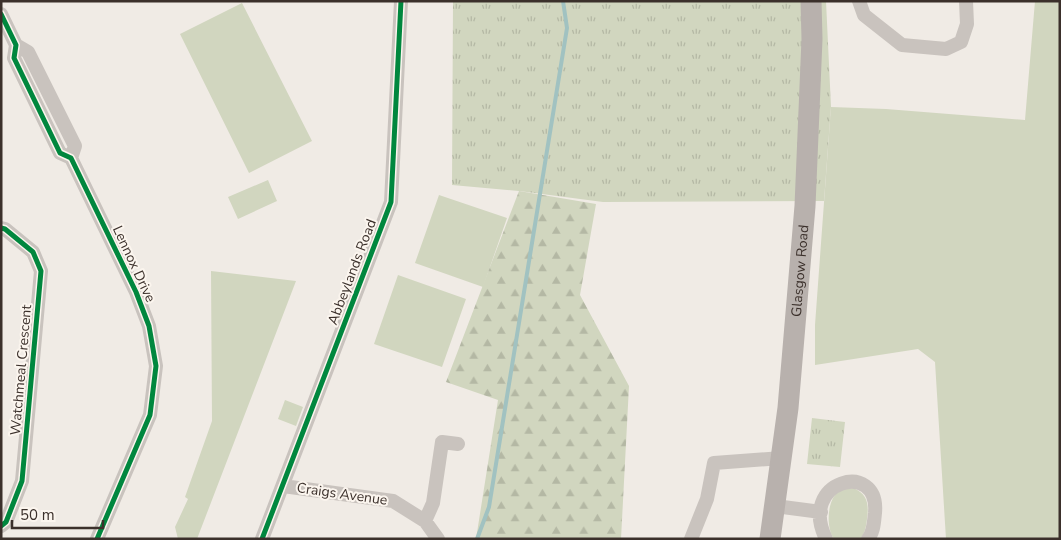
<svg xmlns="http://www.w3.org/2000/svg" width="1061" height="540" viewBox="0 0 1061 540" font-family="'Nunito Sans',sans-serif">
	<defs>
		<pattern id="forest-firs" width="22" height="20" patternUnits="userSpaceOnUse" patternTransform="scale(1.25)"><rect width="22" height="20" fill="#d1d6bf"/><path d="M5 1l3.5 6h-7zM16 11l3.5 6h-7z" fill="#b4b8a4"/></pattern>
		<pattern id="park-tufts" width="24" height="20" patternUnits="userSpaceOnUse" patternTransform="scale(1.25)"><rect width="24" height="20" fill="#d1d6bf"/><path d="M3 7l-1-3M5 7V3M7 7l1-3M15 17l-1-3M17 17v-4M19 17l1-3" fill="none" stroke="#b4b8a4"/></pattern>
	</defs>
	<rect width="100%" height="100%" fill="#f0ebe5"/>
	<!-- grass -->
	<path fill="#d1d6bf" d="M1035,1H1060V539H946L935,362L918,349L815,365V325L831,107L886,109L1025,120Z
		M242,3L312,141L249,173L180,34Z
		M268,180L277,201L238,219L228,197Z
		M439,195L507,218L483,287L415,263Z
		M211,271L296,281L197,539H178L175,527L188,499L185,497L212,421Z
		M398,275L466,299L442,367L374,344Z
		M285,400L303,407L296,426L278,419Z
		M853,488C868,494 869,505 867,519C866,527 865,533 860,539H834C826,528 827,502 837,493C842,489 847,489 853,488Z"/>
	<!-- forest -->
	<path fill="url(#forest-firs)" d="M519,191L596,204L580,295L629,386L621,539H476L498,400L446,382Z"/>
	<!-- park -->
	<path fill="url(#park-tufts)" d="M453,1H826L831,107L824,201L603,202L519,191L452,185Z
		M812,418L845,422L840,467L807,464Z"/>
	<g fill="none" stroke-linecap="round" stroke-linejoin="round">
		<!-- stream -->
		<path stroke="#a1c2c1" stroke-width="4" d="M477,539L489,507L567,28L563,1"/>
		<!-- street -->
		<path stroke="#c9c3be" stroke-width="14" d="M859,1L864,15L902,45L946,49L961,42L967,24L966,1
			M1,14L16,45L14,58L60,153L71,158L136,292L149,326L156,366L150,415L97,539
			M16,45L28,52L75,146L71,158
			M1,228L5,229L33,252L41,271L22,481L6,522L1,526
			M283,486L393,501L425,521L438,539
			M775,506L821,512
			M425,521L433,503L442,442L458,444
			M262,539L391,202L401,1
			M691,539L707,499L714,463L782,458
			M826,539C797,480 880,459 875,513C874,521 874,532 868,539"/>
		<!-- primary -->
		<path stroke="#b8b1ad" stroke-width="21" id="s1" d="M770,539L788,408L805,206L812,39L811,1"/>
		<defs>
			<path id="cycleway" d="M1,14L16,45L14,58L60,153L71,158L136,292L149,326L156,366L150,415L97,539
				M1,228L5,229L33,252L41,271L22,481L6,522L1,526
				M262,539L391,202L401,1"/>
		</defs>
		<!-- cycleway casing -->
		<use href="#cycleway" stroke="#fbf5ee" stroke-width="8"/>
		<!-- cycleway -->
		<use href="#cycleway" stroke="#00873e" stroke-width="5"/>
	</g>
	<g text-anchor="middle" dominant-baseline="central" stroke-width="4" stroke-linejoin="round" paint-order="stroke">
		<!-- street labels -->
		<g font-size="14" fill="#3b302b" stroke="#fbf5ee">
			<text transform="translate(134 264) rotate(65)">Lennox Drive</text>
			<text stroke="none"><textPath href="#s1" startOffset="270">Glasgow Road</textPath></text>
			<text transform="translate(352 272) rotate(-69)">Abbeylands Road</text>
			<text transform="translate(21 370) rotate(-85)">Watchmeal Crescent</text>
			<text transform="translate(342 494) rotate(8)">Craigs Avenue</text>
		</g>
	</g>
	<!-- border -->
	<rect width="1061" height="540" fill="none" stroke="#3b302b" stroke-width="5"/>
	<!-- scale -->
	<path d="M12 520v8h91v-8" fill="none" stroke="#3b302b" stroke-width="2.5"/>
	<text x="20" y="520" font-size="15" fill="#3b302b" stroke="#fbf5ee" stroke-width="4" paint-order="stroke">50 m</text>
</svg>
